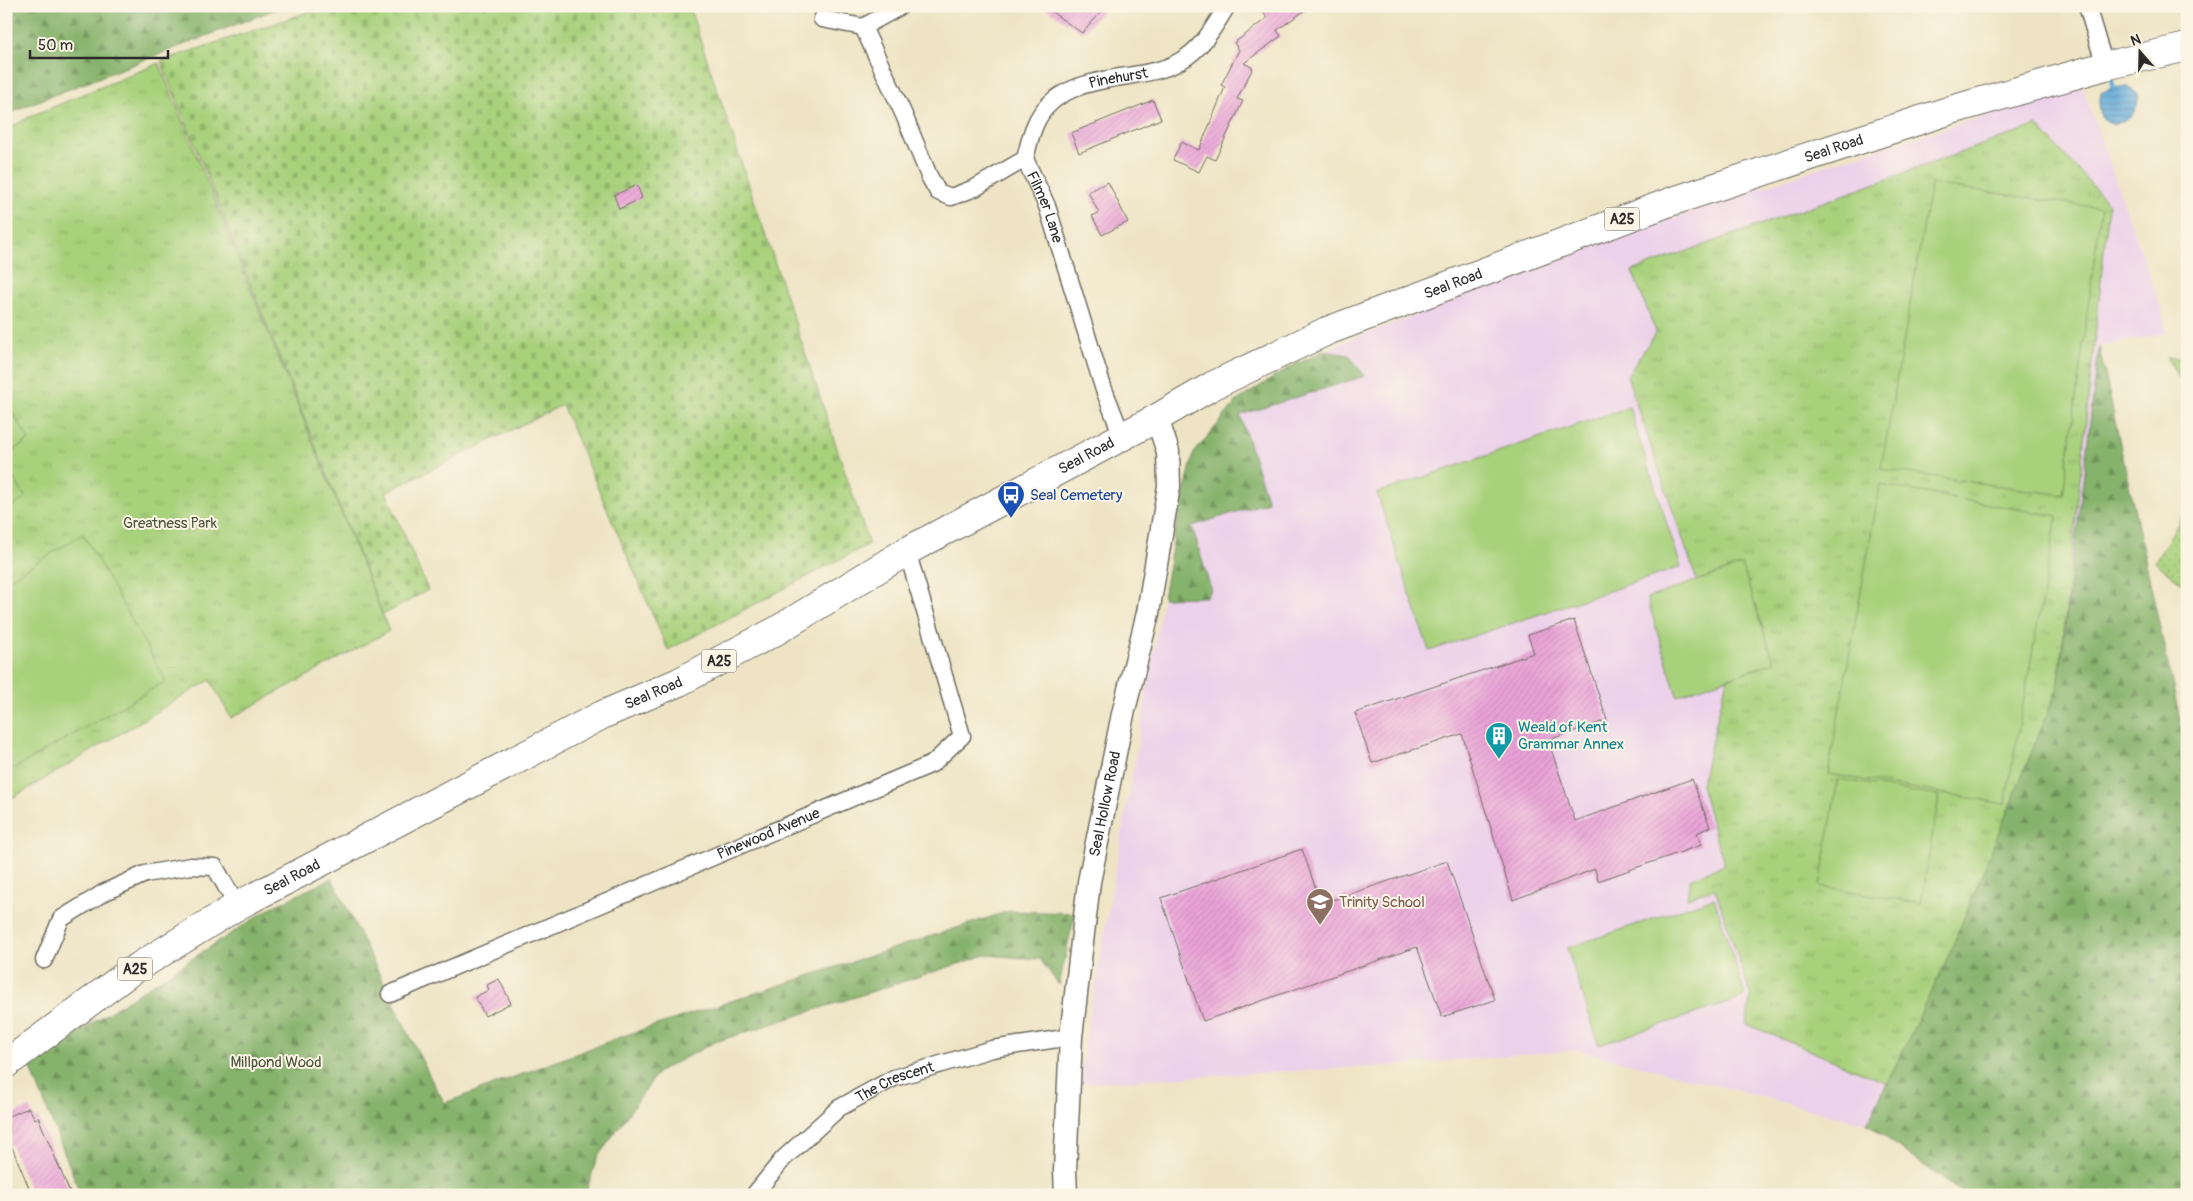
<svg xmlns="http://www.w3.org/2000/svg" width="2193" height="1201" viewBox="0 0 2193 1201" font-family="Pangolin,sans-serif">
	<defs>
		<pattern id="grass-dots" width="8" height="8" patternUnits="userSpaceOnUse" patternTransform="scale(1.25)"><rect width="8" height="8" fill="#a8d17c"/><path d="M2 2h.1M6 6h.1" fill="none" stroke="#91b46b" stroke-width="1.8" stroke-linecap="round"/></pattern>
		<pattern id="forest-firs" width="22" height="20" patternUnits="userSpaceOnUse" patternTransform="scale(1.25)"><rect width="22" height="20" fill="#86b36c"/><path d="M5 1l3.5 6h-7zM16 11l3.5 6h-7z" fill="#6e9259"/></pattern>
		<pattern id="cemetery-stones" width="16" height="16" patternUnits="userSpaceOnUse" patternTransform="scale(1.25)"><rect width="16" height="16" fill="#a8d17c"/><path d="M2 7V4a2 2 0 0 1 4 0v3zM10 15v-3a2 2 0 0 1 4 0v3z" fill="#91b46b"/></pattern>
		<pattern id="park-tufts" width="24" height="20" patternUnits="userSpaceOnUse" patternTransform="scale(1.25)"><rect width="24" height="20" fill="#a8d17c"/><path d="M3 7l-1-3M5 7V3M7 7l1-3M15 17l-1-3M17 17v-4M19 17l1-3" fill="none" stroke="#91b46b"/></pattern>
		<pattern id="water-rules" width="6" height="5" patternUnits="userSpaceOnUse" patternTransform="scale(1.25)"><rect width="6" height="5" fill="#63aad9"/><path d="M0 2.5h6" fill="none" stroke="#528bb0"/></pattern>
		<pattern id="building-hatch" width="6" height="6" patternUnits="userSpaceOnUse" patternTransform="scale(1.25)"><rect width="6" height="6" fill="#eaa3d8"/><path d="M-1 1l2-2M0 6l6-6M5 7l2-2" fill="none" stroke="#c98cba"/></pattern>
	</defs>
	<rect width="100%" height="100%" fill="#fcf5e5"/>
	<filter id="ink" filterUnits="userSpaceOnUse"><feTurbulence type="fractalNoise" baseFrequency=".02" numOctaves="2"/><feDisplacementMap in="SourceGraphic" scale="10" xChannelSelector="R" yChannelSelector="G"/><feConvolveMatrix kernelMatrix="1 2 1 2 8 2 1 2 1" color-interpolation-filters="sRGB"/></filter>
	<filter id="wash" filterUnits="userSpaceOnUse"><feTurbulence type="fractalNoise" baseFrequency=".0096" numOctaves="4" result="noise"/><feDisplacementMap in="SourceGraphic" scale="20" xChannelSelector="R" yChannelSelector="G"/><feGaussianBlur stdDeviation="1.12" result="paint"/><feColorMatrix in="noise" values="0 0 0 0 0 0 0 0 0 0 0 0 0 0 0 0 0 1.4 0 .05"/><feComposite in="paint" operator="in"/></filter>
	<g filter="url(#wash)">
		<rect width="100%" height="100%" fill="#eee4c5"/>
		<!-- built -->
		<path fill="#ecd1ea" d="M2082,86L2162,311L2167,333L2099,347L2187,1195H1965L1867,1124L1578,1050L1403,1065L1078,1083L1176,526L1194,453L1237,401L1290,367L1340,344L1607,241L1836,162Z"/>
		<!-- grass -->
		<path fill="url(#grass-dots)" stroke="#6a7e54" d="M2167,358H2187V391Z
			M2187,508V588L2155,562Z"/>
		<!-- forest -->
		<path fill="url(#forest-firs)" stroke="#586f4c" d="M6,6H284L23,107L6,116Z
			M2099,347L2187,752V1195H1965L1867,1124L1950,952L2058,687Z
			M1324,351L1349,355L1365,376L1240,415L1268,502L1192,526L1211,590L1206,597L1163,598L1176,526L1194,453L1237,401L1290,367Z
			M332,878L434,1085L445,1103L626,1035L1009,911L1075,913L1059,985L1040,959L986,955L715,1042L658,1072L597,1158L585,1195H81L29,1064L272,907Z"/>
		<!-- cemetery -->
		<path fill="url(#cemetery-stones)" stroke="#6a7e54" d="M327,6H689L869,544L668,650L562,405L386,492L428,590L383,615L161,61Z"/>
		<!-- park -->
		<path fill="url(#park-tufts)" stroke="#6a7e54" d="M159,63L389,631L231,718L210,680L6,802V130L31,116Z
			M2037,125L2109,204L2058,687L1950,952L1887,1083L1746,1024L1751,996L1715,889L1687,898L1690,879L1725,864L1716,839L1701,785L1727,679L1774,662L1742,566L1697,581L1627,376L1656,332L1632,271Z"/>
		<!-- pitch -->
		<path fill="#a8d17c" stroke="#6a7e54" d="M1931,184L2101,208L2063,495L1881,469Z
			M6,401L29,440L6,455Z
			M1629,407L1681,567L1429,651L1377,493Z
			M6,466L26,498L6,510Z
			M1880,485L2057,516L2005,804L1828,774Z
			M83,534L166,681L6,773V581Z
			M1742,565L1774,662L1677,696L1647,598Z
			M1838,779L1939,796L1921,903L1820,886Z
			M1714,898L1746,997L1599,1045L1567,948Z"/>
		<!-- water -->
		<path fill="url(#water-rules)" stroke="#476a82" d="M2113,87H2128L2139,95C2136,115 2131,118 2113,125L2101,117L2099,104L2101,93Z"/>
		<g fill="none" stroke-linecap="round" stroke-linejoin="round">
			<!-- stream -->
			<path stroke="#63aad9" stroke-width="5.5" d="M2096,6L2112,44L2109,58
				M2110,72L2113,87"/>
		</g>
		<g id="blocks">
			<!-- building -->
			<path fill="url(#building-hatch)" d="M1043,6H1107L1082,33Z
				M1259,6H1311L1277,30L1281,36L1244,63L1253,68L1237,99L1243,101L1215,160L1207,156L1199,172L1173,160L1181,142L1199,150L1225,87L1221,85L1239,50L1234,43L1267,18Z
				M1153,100L1161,119L1079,153L1071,133Z
				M1108,182L1128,222L1102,235L1092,216L1099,213L1088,192Z
				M637,185L642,198L619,209L614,195Z
				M1574,620L1607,720L1548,740L1575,821L1692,779L1710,827L1697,833L1701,845L1598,881L1595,869L1513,900L1462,734L1372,763L1355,713L1534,653L1528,635Z
				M1302,849L1321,904L1447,861L1495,1000L1442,1017L1417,947L1203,1021L1161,898Z
				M499,979L511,1003L485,1016L475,997L489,990L487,985Z
				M29,1108L35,1119L38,1117L71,1195H32L6,1133L10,1131L6,1117Z"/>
		</g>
	</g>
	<g filter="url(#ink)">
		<use href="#blocks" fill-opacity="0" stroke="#6f6c61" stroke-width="1"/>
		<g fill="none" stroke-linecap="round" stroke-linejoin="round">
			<defs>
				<g id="street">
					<path d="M2087,6L2105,66"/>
					<path d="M822,19L863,27L901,6"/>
					<path id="s1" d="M863,27L904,115L929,176L938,192L951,197L975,188L1025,159L1047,206L1103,387L1122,436"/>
					<path id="s2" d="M1025,159C1028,148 1030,136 1035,125C1050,88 1093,81 1128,76C1145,73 1166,70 1180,61C1202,49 1214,27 1227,6"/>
					<path d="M44,960L61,919L103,893L145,874L191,866L215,867L237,906"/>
					<path id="s3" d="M390,994L932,764L962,736L907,551"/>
					<path id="s4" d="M754,1195L783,1159L839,1108L894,1078L992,1049L1071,1037"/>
				</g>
				<g id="secondary">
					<path id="s5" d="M1066,1195L1065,1171L1071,1037L1089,882L1123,714L1148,613L1169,486L1168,452L1157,418"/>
				</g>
				<g id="highway">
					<path id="s6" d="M6,1064L130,972L237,906L602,715L679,682L776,631L907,551L1157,418L1212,386L1327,331L1670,202L1951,110L2105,66L2187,47"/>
				</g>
			</defs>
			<!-- street casing -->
			<use href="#street" stroke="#6f6c61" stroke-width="19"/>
			<!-- secondary casing -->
			<use href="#secondary" stroke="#6f6c61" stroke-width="25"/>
			<!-- highway casing -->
			<use href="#highway" stroke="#6f6c61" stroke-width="30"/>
			<!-- street -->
			<use href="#street" stroke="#fff" stroke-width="16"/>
			<!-- secondary -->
			<use href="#secondary" stroke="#fff" stroke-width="22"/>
			<!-- highway -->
			<use href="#highway" stroke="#fff" stroke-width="28"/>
		</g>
	</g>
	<!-- icons -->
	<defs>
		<symbol id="bus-pin" viewBox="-11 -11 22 30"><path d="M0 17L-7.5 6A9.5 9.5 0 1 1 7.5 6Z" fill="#1a4fb4" stroke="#fcf5e5"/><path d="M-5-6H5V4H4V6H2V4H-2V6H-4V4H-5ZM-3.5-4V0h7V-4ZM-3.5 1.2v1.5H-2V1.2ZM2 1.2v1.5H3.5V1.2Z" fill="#fff"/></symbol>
		<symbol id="building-pin" viewBox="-11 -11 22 30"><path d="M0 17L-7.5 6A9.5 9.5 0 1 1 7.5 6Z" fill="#0f9aa8" stroke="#fcf5e5"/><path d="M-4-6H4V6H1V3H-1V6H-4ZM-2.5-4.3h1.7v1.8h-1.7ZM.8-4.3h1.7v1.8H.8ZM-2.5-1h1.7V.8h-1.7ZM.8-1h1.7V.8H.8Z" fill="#fff"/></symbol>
		<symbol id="school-pin" viewBox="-11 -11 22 30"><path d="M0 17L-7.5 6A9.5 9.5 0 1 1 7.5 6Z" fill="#8d6e63" stroke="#fcf5e5"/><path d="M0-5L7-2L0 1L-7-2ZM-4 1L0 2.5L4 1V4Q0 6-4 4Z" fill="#fff"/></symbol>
	</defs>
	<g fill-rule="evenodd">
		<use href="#bus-pin" x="995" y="479" width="32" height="43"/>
		<use href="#building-pin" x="1483" y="720" width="32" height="43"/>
		<use href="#school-pin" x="1304" y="886" width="32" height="43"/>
	</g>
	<g text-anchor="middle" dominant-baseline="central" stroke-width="4" stroke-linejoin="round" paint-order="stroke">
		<!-- shield labels -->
		<g fill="#fcf5e5" stroke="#6a6863" stroke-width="1">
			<rect x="1604.5" y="207.5" width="35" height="23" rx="4"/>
			<rect x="701.5" y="649.5" width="35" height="23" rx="4"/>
			<rect x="117.5" y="957.5" width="35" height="23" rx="4"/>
		</g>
		<g font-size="14" font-weight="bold" fill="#2b2b2b">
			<text x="1622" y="219">A25</text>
			<text x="719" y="661">A25</text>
			<text x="135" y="969">A25</text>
		</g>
		<!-- street labels -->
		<g font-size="15" fill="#2b2b2b" stroke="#fcf5e5">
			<text stroke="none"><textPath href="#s2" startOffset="136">Pinehurst</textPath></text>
			<text stroke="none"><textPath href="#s6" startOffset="2052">Seal Road</textPath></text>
			<text stroke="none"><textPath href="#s1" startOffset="331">Filmer Lane</textPath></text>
			<text stroke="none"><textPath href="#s6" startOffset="1648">Seal Road</textPath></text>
			<text stroke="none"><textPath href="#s6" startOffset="1242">Seal Road</textPath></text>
			<text stroke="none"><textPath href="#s6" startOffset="748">Seal Road</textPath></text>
			<text stroke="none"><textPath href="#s5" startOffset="394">Seal Hollow Road</textPath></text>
			<text stroke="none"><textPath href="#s3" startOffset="411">Pinewood Avenue</textPath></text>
			<text stroke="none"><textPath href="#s6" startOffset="342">Seal Road</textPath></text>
			<text stroke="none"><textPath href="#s4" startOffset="184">The Crescent</textPath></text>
		</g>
		<!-- transit labels -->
		<g font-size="15" fill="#164399" stroke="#fcf5e5" text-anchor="start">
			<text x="1030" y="495">Seal Cemetery</text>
		</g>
		<!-- park labels -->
		<g font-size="15" fill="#4a543f" stroke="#fcf5e5">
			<text x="170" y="523">Greatness Park</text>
			<text x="276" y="1062">Millpond Wood</text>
		</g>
		<!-- culture labels -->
		<g font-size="15" fill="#0d838f" stroke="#fcf5e5" text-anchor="start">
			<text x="1518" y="727">Weald of Kent<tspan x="1518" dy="17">Grammar Annex</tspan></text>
		</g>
		<!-- education labels -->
		<g font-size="15" fill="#785e54" stroke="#fcf5e5" text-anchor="start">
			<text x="1339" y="902">Trinity School</text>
		</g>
	</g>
	<!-- margin -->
	<rect width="2193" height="1201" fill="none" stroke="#fcf5e5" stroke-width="25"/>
	<!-- north arrow -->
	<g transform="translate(2140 52) rotate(340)" stroke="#fcf5e5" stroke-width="4" paint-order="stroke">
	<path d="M0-4L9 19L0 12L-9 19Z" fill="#2b2b2b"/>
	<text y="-8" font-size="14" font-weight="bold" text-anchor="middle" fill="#2b2b2b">N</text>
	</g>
	<!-- scale -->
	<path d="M30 50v8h138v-8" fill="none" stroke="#2b2b2b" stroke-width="2.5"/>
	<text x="38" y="50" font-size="15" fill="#2b2b2b" stroke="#fcf5e5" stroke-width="4" paint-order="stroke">50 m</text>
</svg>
